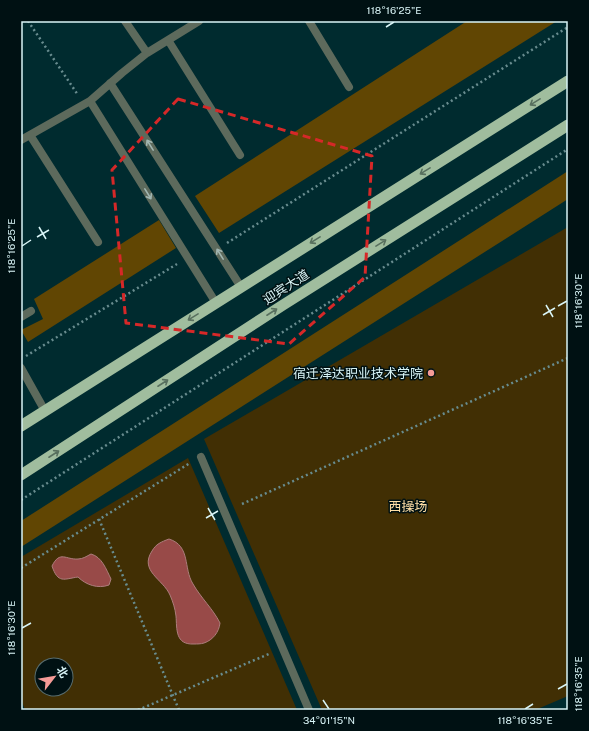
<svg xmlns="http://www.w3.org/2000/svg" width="589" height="731" viewBox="0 0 589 731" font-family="'Public Sans','Noto Sans SC',sans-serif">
	<rect width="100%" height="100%" fill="#002b2f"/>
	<!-- green -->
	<path fill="#412f04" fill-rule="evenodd" d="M568,227V696L535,710H322L204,439Z
		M188,458L297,710H25L21,699V557ZM42,665H66V689H42Z"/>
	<!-- forest -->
	<path fill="#614603" d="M467,21H557L219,233L195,196Z
		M568,171V199L21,547V521Z
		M159,220L176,248L28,342L21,330L43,319L34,299Z"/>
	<!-- water -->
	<path fill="#984a48" stroke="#ac7d7c" d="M169,539C191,546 183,568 193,584C201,598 213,609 220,623C219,632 213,640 204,643C201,644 197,644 194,644C175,645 177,629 176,616C175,608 173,602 170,595C163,579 139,571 152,551C156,544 161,542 169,539Z
		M91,554C102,557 106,569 111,579L109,585C98,589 86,585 78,577C64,579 58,584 52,566C60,550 66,560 78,559C83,559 87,556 91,554Z"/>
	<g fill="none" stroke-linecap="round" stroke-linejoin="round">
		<!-- path -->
		<path stroke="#688c8f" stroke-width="2.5" stroke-dasharray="2 3" stroke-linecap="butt" d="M28,21L78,95
			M227,243L568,27
			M26,356L177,264
			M21,500L568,149
			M242,504L568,358
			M99,519L179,710
			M21,568L190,463
			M138,710L271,653"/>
		<!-- service -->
		<path stroke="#5d6a5c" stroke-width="8" d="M125,21L147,53
			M309,21L349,87
			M168,40L240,155
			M110,83L241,287
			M90,101L216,303
			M30,135L98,242
			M21,140L90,101L122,73L147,53L199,21
			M21,317L31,311
			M21,368L45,411
			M201,457L309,710"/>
		<!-- trunk -->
		<path stroke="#a0bd9e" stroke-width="11" d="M21,426L568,81
			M21,475L283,305L568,125"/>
	</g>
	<!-- one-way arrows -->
	<defs><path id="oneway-shaft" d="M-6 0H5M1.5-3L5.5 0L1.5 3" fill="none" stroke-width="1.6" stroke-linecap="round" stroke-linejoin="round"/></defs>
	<g stroke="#58705f">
		<use href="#oneway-shaft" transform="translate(535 102) rotate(148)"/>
		<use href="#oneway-shaft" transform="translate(425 171) rotate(148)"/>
		<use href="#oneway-shaft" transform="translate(315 240) rotate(148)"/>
		<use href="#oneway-shaft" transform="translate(381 243) rotate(-32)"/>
		<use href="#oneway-shaft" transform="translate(272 312) rotate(-33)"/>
		<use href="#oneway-shaft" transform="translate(193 317) rotate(148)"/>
		<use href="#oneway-shaft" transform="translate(163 383) rotate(-33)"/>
		<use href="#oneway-shaft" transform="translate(54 454) rotate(-33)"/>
	</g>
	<g stroke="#a1b6b1">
		<use href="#oneway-shaft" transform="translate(150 145) rotate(-122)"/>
		<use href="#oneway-shaft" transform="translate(148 194) rotate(58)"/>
		<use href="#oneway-shaft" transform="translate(220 254) rotate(-122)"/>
	</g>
	<!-- marked area -->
	<path fill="none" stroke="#d62828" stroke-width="3" stroke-dasharray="8 5" stroke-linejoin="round" d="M178,99L372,156L365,277L289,344L126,323L112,170Z"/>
	<!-- ticks -->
	<path fill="none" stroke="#d9f5f7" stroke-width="1.5" d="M386,27L394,22M39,227L46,239M37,237L49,230M22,246L31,240M546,305L553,317M558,306L567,301M543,315L555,308M208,508L215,520M206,518L218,511M22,628L31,623M558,689L567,684M323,700L329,709M525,709L533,704"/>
	<!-- markers -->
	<circle fill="#f59b97" stroke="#001113" stroke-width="1.5" cx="431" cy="373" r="4"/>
	<g text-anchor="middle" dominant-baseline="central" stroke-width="3" stroke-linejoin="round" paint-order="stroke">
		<!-- street labels -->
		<g font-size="13" fill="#d9f5f7" stroke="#001113">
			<text transform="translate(286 287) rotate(-33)">迎宾大道</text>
		</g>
		<!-- poi labels -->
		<g font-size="13" fill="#d9f5f7" stroke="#001113" text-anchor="end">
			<text x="423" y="373">宿迁泽达职业技术学院</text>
		</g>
		<!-- park labels -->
		<g font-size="13" fill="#ffe0a7" stroke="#001113">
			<text x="408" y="506">西操场</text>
		</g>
	</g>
	<!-- border -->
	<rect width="589" height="731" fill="none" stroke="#001113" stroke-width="44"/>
	<!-- north arrow -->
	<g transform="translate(54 677) rotate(59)"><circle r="19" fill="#001113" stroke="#576c6e"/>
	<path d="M0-3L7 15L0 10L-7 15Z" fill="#f59b97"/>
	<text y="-6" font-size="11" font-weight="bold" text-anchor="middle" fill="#d9f5f7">北</text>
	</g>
	<rect x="22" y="22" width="545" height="687" fill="none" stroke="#d9f5f7" stroke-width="1.5"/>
	<g font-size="10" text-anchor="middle" fill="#d9f5f7">
		<text x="394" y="14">118°16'25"E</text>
		<text transform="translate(11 246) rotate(-90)" y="4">118°16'25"E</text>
		<text transform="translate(578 301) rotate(-90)" y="4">118°16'30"E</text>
		<text transform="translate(11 628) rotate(-90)" y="4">118°16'30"E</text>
		<text transform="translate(578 684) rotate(-90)" y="4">118°16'35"E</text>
		<text x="329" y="724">34°01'15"N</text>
		<text x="525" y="724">118°16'35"E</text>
	</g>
</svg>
